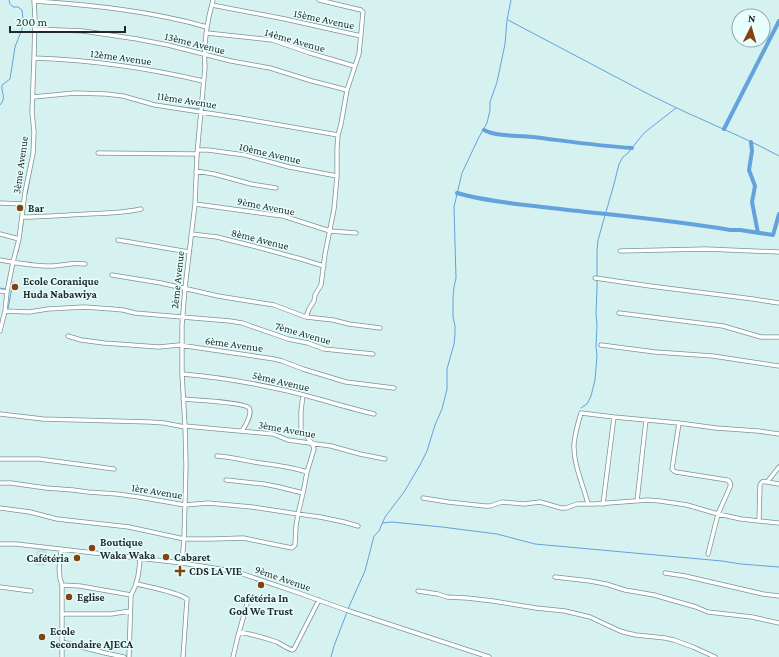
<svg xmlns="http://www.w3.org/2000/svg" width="779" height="657" viewBox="0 0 779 657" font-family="'Crimson Pro',serif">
	<rect width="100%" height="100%" fill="#d5f2f0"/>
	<!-- built -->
	<path fill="#c0e5e3" d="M37,548L47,550L45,566L35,565Z"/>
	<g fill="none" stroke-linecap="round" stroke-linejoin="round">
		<!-- stream -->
		<path stroke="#63a2dc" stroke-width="1" d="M508,20L650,95C667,103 684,112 701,119C727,131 754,142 779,156
			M37,98H42
			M0,105C7,97 1,94 2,85L10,79L15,47L22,29L23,19L22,10L18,7H13L10,4L9,0
			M164,105L199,109
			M27,194L30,178
			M18,252L23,224
			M0,288L5,289
			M8,309L13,282
			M5,318L7,312
			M581,408L587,404L591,396L595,380L597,356L596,347L597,325L596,313L597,288V251L598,240L614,184L619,164L623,157L628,153L644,133L676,108
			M383,523L392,522L442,527L497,534L535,544L722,561L741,564L779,567
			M348,609L365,571L374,536L379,531L385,517L404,492L420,465L427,451L435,425L442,409L447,389V369L454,344L455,334V326L453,317V298L454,287L456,278L454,207L462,173L479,137L487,123L490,110V102L497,82L505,44L507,20L511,0
			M331,657L334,646L347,612"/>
		<!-- canal -->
		<path stroke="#63a2dc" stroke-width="4" d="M724,129L779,21
			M484,130C497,137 517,135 533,137C566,141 599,146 632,148
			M751,142L752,151L749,170L755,186L752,202L758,233
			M457,193C488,202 520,204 551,208C611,215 671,220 730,230H740L773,235L779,214"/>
		<defs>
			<path id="minor" d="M34,1C92,5 151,11 207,27
				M212,5L285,19L361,36
				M35,29L83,31L137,39L168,45L231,61L270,68L312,81L347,90
				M207,33L272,40L310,53L354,66
				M34,58C92,60 148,68 203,81
				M33,97L75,93L106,94L123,96L155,105L240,118L338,135
				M198,150H208L245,155L289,167L337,176
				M98,153L197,154
				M196,171L214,174L251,184L276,188
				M0,203L23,204
				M195,204L275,215L283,216L330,231L356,233
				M22,217C44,217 66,215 88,214C106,213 124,213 141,209
				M0,234L19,239
				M191,234L217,237L253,246L301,259L314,263L324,266
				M118,240L189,252
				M620,251L706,249L779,252
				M0,260C17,263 33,266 50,266C62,266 73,262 85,264
				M112,275L161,283L218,296L274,305L306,317L309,309L314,301L315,295L321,285L325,254L334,209L337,176V149L338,135L341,124L347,90L359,54L363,12L361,10L319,0
				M595,278L650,286L753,299L779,303
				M0,291L7,292
				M5,311L29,312L48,309L84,307L112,309L123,310L135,313L158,315L230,321L242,323L288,339L308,343L324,349L373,354
				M619,313L723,326L761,337H779
				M306,317L333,320L349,324L380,328
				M0,331L5,311L7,292L13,262L19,239L25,192L33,154L34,132L32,112L34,58L35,19L34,0
				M68,336L81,340L104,343L159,347L179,345L274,359L282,361L303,369L336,379L346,382L394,388
				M601,345L655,352L713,356L779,366
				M182,374C218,377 253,383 288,391C317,398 345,407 374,414
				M183,399C193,400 244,402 249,408C253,414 245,426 242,431
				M0,414L43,419L150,422L164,423L185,427
				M679,423L672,469L674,471L676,472L727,480C730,481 731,483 730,487L718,514L708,554
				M185,426L273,434L288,440L331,446L360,454L385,459
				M217,456C232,457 246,461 260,463C276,465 292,467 307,472
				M0,459H39L114,469
				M226,480L264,484L279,487L303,493
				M767,482L779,484
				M0,483H11L46,488L73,490L88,492L117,494L139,497L185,505L208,503L252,507L298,514L320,517L344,522L358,526
				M423,498L448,502L485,506H490L502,502L524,504L540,502L561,508H566L577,504H595L648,500L660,501L687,505L718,514L741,519L759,521L779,523
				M637,501L646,420
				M588,504C583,484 573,464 574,444C575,433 578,423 581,413L614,417L679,423L716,428L758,431L779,434
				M603,504L614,417
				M0,508L30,512L57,519L129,527L184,539H213L243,538L292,548L295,545L296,526L298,514L303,493L307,472L314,449L312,443L301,430V411L303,395
				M759,521L760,485C762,481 763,481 767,482L779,467
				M0,544H16L182,563L226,570L240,573L296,592L349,611L489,657
				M61,550C60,562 57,573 62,585V657
				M182,563L184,539L186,466L185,426L182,374V325L185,288L195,204L197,154L205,67C203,44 207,22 213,0
				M665,573L685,576L763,594L779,596
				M555,577L590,581L606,584L625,590L654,595L696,607L708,612L752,617L779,623
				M137,584C149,587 178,592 187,599L183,657
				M62,585L80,586L131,595
				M0,587L31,591
				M418,591L438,594L447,597L467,598L493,601L536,608L565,611L590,617L620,631L627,633L636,635L665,638L674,640L693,647L715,657
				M62,614H111L130,611
				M239,632C252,634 265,638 277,642C282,645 287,648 292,650L294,649L319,600
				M62,642L105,653L124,657
				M129,657L131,595C138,583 139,572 140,559
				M233,657L238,636L247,604"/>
		</defs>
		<!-- minor casing -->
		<use href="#minor" stroke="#7a9593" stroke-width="5"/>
		<!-- minor -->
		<use href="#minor" stroke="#fff" stroke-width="3.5"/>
	</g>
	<!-- markers -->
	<g fill="#84430c" stroke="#e7fefd" stroke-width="1.5">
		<circle cx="20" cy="208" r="4"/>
		<circle cx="15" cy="287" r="4"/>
		<circle cx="92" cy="548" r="4"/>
		<circle cx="166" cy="557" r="4"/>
		<circle cx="77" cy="558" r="4"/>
		<path d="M178 565h4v4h4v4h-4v4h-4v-4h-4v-4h4z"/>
		<circle cx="261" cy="585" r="4"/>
		<circle cx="69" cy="597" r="4"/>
		<circle cx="42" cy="637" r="4"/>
	</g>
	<g text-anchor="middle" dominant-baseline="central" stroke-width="3" stroke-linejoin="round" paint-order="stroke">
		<!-- street labels -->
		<g font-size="11" fill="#1e2828" stroke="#e7fefd">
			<text transform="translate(324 19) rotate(12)">15ème Avenue</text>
			<text transform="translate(295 40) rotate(16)">14ème Avenue</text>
			<text transform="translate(195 43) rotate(14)">13ème Avenue</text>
			<text transform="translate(121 57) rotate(8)">12ème Avenue</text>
			<text transform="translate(187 100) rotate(9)">11ème Avenue</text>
			<text transform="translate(270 153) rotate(13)">10ème Avenue</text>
			<text transform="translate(20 165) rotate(-82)">3ème Avenue</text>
			<text transform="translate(266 206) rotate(11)">9ème Avenue</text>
			<text transform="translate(260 239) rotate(14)">8ème Avenue</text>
			<text transform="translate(177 280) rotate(-84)">2ème Avenue</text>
			<text transform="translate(303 333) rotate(16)">7ème Avenue</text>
			<text transform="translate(234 344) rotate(8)">6ème Avenue</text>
			<text transform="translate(281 381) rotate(13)">5ème Avenue</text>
			<text transform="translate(287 429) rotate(10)">3ème Avenue</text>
			<text transform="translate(157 491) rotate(9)">1ère Avenue</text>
			<text transform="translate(283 578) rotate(19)">9ème Avenue</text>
		</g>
		<!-- poi labels -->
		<g font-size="11" font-weight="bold" fill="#1e2828" stroke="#e7fefd" text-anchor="start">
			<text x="28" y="208">Bar</text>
			<text x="23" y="281">Ecole Coranique<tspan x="23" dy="13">Huda Nabawiya</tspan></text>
			<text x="100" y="542">Boutique<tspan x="100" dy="13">Waka Waka</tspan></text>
			<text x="174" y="557">Cabaret</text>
			<text x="69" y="558" text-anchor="end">Cafétéria</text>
			<text x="189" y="571">CDS LA VIE</text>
			<text x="77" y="597">Eglise</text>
			<text x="261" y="598" text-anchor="middle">Cafétéria In<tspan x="261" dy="13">God We Trust</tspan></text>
			<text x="50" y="631">Ecole<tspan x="50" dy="13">Secondaire AJECA</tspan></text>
		</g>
	</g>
	<!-- north arrow -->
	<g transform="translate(751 28) rotate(5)"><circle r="19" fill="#e7fefd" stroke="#97a8a8"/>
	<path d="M0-3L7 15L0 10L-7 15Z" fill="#84430c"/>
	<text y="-6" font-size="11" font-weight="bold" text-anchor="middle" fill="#1e2828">N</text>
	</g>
	<!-- scale -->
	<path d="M10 26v6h115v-6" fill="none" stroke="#1e2828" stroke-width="2"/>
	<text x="16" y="26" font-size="12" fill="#1e2828" stroke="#e7fefd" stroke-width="3" paint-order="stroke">200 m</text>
</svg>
